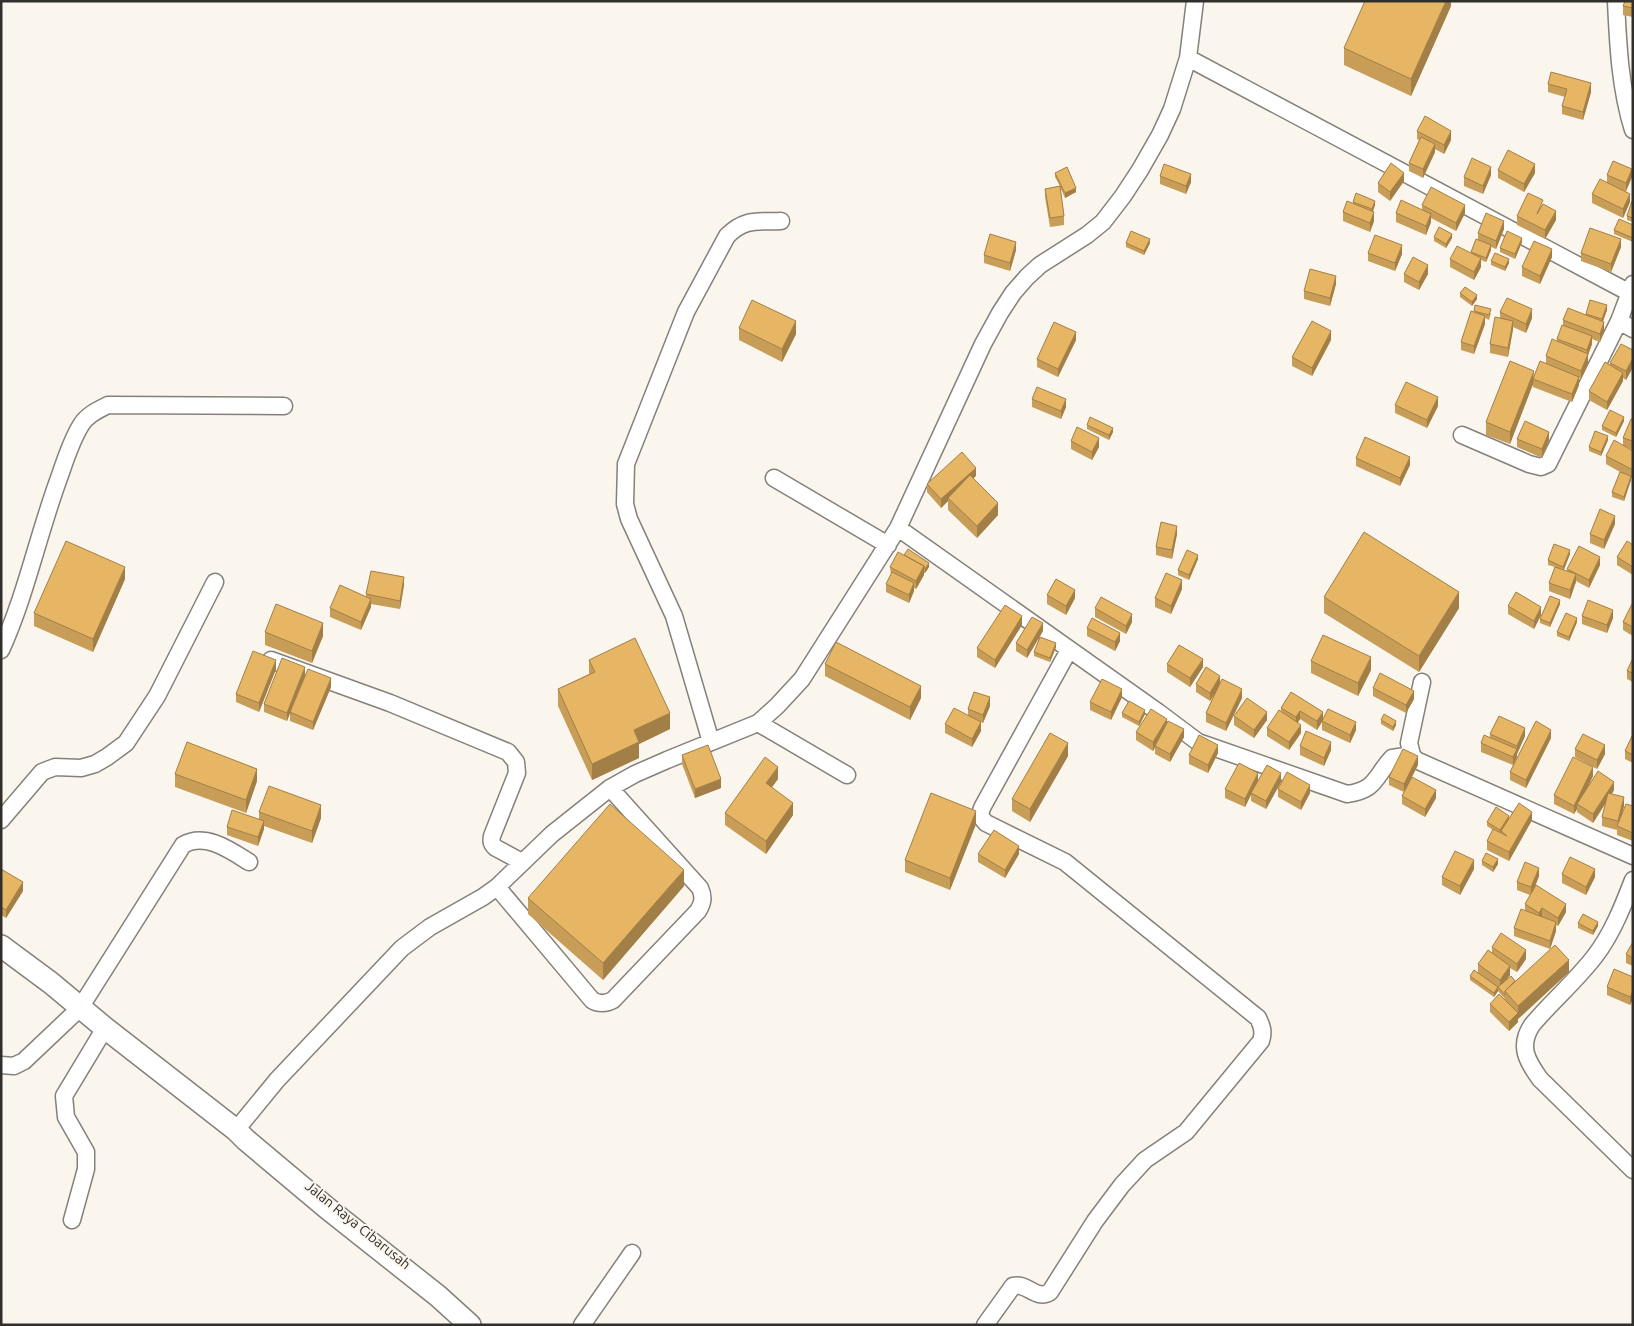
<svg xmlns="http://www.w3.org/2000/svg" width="1634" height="1326" viewBox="0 0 1634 1326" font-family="Ubuntu,sans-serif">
	<rect width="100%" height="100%" fill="#faf5ed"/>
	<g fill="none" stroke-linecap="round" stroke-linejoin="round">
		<defs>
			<path id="minor" d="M1616,1C1618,45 1620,88 1633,130
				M1188,58L1630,293
				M1633,284L1619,321L1633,329
				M1462,435L1529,464L1541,467L1548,464L1619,321
				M774,478L888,545
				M898,528L1158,712L1198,742L1347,794C1377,790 1375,776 1392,758L1412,755
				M1,650C26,595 38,535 59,478C65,461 71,441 81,425C87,415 98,410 108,405L284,406
				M271,660L390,703L508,752L516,762L517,773L492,836C491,841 491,844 496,848L522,862
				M1422,682L1409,743L1412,755L1416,760L1633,856
				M758,723L847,775
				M711,742L674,616L629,519L625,504L626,464L686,312L727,236C745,218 757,222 781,221
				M1,820L42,772L55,767L81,768L95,764L107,757L126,743L157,696L215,582
				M1633,880C1623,906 1612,934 1595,956C1576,981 1552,1001 1532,1025C1518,1046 1527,1061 1540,1079L1633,1170
				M497,887L592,1000C598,1004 606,1004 613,1000L698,911C703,903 704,897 700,888L610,788
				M1,1065L14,1066L24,1061L80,1008L183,845C205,832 230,850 249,862
				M236,1130L277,1080L402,948L430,927L483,897L497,887L552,834L610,788L635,774L667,760L758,723L777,706L802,679L898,528L983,344L1000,313L1013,293L1027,277L1040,265L1087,235L1103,222L1123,196L1140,170L1160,135L1172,109L1188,58L1195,1
				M72,1220L86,1169V1152L66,1117L64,1096L105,1028
				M582,1325L632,1253
				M985,1325L1013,1286C1027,1282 1036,1301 1050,1292L1095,1221L1122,1185L1145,1160L1186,1132L1261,1041C1264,1032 1262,1026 1258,1018L1065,862L986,823C980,817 979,814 983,806L1069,650"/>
			<path id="major" d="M1,946L51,983L105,1028L236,1130L246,1140L327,1208L438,1296L470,1325"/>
		</defs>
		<!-- minor casing -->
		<use href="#minor" stroke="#85817a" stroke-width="19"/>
		<!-- major casing -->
		<use href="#major" stroke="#85817a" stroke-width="24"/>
		<!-- minor -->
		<use href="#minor" stroke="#fff" stroke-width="16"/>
		<!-- major -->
		<use href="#major" stroke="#fff" stroke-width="21"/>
	</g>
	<!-- wall -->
	<path fill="#c79d57" d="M1451,1V6L1411,96L1344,65V48Z
		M1633,1V17L1623,15V6Z
		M1548,84L1591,92L1583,120L1562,114V106L1565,97L1548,92Z
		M1417,131L1451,140L1444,154L1435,149V152L1423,178L1409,171V163L1419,140L1417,139Z
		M1498,170L1535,173L1524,192L1498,178Z
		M1055,173L1076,192L1065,198L1060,187L1064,216V225L1050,227L1045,197V189L1060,186L1055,177Z
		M1491,175L1483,194L1464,186V177Z
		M1607,175L1632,177L1626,191L1630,202L1623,218L1592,203V194L1607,182Z
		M1160,176L1191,182L1186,194L1160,184Z
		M1404,181L1390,201L1378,192V183Z
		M1633,201V222L1627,220V216Z
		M1353,202L1375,205L1373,212L1374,221L1370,232L1343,221V212L1353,204Z
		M1422,205L1465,213L1456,231L1431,218V222L1426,235L1396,222V213L1422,209Z
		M1517,216L1556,220L1545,239L1517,225Z
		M1633,225V242L1614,234V230Z
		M1504,229L1496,249L1491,247V250L1486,262L1481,260V267L1474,280L1450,267V259L1471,253L1478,240V233Z
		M1434,237L1452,238L1446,248L1434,241Z
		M1522,242L1515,259L1500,252V248Z
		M1126,243H1150L1144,255L1126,247Z
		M1621,247L1611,272L1581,261V253Z
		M1016,250L1010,271L984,263V255Z
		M1368,253L1402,254L1395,271L1368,261Z
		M1552,257L1540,284L1522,276V267Z
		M1491,261L1509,263L1505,271L1491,265Z
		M1404,274H1428L1419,290L1404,282Z
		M1336,284L1330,306L1304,299V291Z
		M1460,293L1477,299L1472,306L1460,297Z
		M1607,310L1603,322L1604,331L1600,342L1592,339V344L1588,354V363L1581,379L1579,378V385L1572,402L1533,387V384L1510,444L1486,435V422L1534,377L1546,364V356L1557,341V339L1563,326V320L1586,315V314Z
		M1474,311L1491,313L1489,320L1485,318V324L1474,354L1461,350V342Z
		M1500,312L1532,318L1526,333L1513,327L1508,357L1490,353V344L1500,318Z
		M739,328L796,334L782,362L739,340Z
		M1076,340L1058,377L1037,367V359Z
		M1331,340L1312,376L1292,366V357Z
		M1633,350V367L1626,380L1623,378V381L1607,410L1589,400V391L1610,366V363Z
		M1032,399L1066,407L1061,419L1032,407Z
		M1395,405L1438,406L1427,428L1395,413Z
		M1633,419V450L1627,447L1633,451V479L1631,478V480L1624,501L1612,497V492L1620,472L1606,464V456L1623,445V438Z
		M1624,421L1616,437L1602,430V426Z
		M1087,425L1113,432L1109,440L1087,429Z
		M1517,439L1549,440L1542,458L1517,447Z
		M1608,440L1601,456L1589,451V447Z
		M1071,441L1099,447L1092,460L1071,449Z
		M1356,458L1410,465L1400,486L1356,466Z
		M976,476L973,478L998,515L977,538L948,510V501L941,508L927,492V484Z
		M1615,524L1604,549L1590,543V534Z
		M1177,534L1172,559L1156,555V547Z
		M1633,545V575L1617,565V557Z
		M1570,554L1564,570L1567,571V569L1600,565L1589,588L1576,581L1570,599L1549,591V583L1555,567L1548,565V560Z
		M904,555L929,567L925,573H924V575L916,589L914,588V591L909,603L886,592V584L891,575L890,567Z
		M1198,559L1189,580L1178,575V570Z
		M125,579L93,652L34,626V613Z
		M404,585L400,609L371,604V607L361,630L330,617V608L366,597V594Z
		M1182,589L1171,614L1155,607V598Z
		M1047,595L1075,598L1066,615L1047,604Z
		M1324,597L1459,608L1419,672L1324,613Z
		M1560,604L1550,627L1540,623V619Z
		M1633,605V636L1623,630V622Z
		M1508,606L1541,615L1534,629L1508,614Z
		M1095,608L1132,622L1126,634L1095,617Z
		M1582,616L1613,618L1607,633L1582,624Z
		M1577,622L1569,641L1557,636V632Z
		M1022,625L995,668L977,657V648Z
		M1087,628L1120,641L1115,651L1087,636Z
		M1043,631L1027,658L1016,651V643Z
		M265,632L323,636L312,663L265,645Z
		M1056,647L1050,662L1034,656V652Z
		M1633,658V682L1627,679V671Z
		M589,660L670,729L639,744V758L592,780L558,706V689L589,674Z
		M1311,661L1371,670L1358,696L1311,673Z
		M825,664L921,698L910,720L825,676Z
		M1167,664L1203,667L1190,687L1167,672Z
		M276,669L259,712L236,702V694Z
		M305,676L296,698L331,687L313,730L290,721V713L287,721L264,712V704Z
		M1220,682L1242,698L1226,731L1206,722V713L1214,695L1210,701L1196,692V684Z
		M1373,688L1414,699L1406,713L1373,696Z
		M1291,692L1323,720L1356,730L1350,743L1322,730V722L1317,730L1300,719L1298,723L1301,733L1289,750L1267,736V728L1281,712V708Z
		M1122,697L1111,720L1090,710V702Z
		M990,706L983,723L981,722V731L972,747L945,733V724L968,716V709Z
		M1122,713L1145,714L1139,726L1122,717Z
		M1234,716L1267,720L1254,738L1234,725Z
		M1381,720L1396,725L1393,731L1381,724Z
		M1167,723L1184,737L1170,762L1155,754V747L1153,751L1136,740V732Z
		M1490,734L1525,736L1517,754V757L1514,764L1551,738L1526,788L1510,780V772L1513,765L1481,752V743L1490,738Z
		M1633,734V763L1625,759V751Z
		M1300,746L1331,750L1324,766L1300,755Z
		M1575,749L1605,754L1597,769L1575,757Z
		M1218,753L1208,773L1189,764V755Z
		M682,755L721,788L695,798L682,764Z
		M1068,756L1030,822L1012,811V799Z
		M1418,765L1404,792L1436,798L1425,817L1402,804V796L1404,792L1389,785V777Z
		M175,774L257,781L246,813L175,787Z
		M1593,776L1587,788L1614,790L1612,794L1624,806L1622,812L1633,806V841L1617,835V830L1602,826V817L1606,802L1593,823L1577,812V809L1574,814L1554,804V795Z
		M778,779L772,787L793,815L766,854L725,825V813Z
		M1258,781L1281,782L1266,809L1251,801V794L1245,807L1225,798V789Z
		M1278,789L1310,793L1301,810L1278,797Z
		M259,812L321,818L312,843L264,826V829L258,846L227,835V827L259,819Z
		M1509,819L1532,820L1509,861L1487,850V841L1493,830L1487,826V822Z
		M976,824L950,890L905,872V860Z
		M978,854H1019L1005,878L978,862Z
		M1482,861L1498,864L1493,872L1482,865Z
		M1,869L23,891L6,918L1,915Z
		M1474,869L1460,895L1442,885V877Z
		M1562,874L1595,877L1586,895L1562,883Z
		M1539,876L1534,890L1566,912L1558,926L1556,925V931L1550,949L1514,936V928L1525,910V904L1530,895L1517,890V882Z
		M684,886L603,980L528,914V898Z
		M1578,923L1598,926L1593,935L1578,928Z
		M1633,942V966L1626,963V954Z
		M1492,947L1526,959L1517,972L1510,968V975L1507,979L1515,981L1569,972L1518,1019V1022L1509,1031L1490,1012V1004L1505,1000V999L1498,991L1494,997L1470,980V976L1478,973V964L1492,953Z
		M1633,977V999L1630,1005L1607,995V987Z
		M1633,1011V1022L1632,1021V1013Z"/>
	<!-- shaded-wall -->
	<path fill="#a27f47" d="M1446,1H1451V6L1411,96V79Z
		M1591,83V92L1583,120V112Z
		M1451,131V140L1444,154V145Z
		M1435,144V152L1423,178V169Z
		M1535,164V173L1524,192V184Z
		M1491,167V175L1483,194V186Z
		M1632,169V177L1626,191V183Z
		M1404,173V181L1390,201V192Z
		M1191,174V182L1186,194V186Z
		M1076,188V192L1065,198V193Z
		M1630,194V202L1623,218V209Z
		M1375,201V205L1372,213V209Z
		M1465,205V213L1456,231V223Z
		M1556,211V220L1545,239V230Z
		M1374,212V221L1370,232V223Z
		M1431,214V222L1426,235V226Z
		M1504,221V229L1496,249V241Z
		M1452,234V238L1446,248V244Z
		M1522,238V242L1515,259V254Z
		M1150,239V243L1144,255V251Z
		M1621,239V247L1611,272V264Z
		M1016,242V250L1010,271V263Z
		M1402,245V254L1395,271V263Z
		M1491,245V250L1486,262V258Z
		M1552,249V257L1540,284V276Z
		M1481,258V267L1474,280V272Z
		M1509,259V263L1505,271V267Z
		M1428,265V274L1419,290V282Z
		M1336,276V284L1330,306V298Z
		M1477,295V299L1472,306V302Z
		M1607,305V310L1602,323V319Z
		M1532,309V318L1526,333V324Z
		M1485,316V324L1474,354V346Z
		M796,321V334L782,362V349Z
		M1513,321V330L1508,357V348Z
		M1604,322V331L1600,342V334Z
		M1331,331V340L1312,376V368Z
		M1076,332V340L1058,377V369Z
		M1592,336V344L1587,358V350Z
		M1588,354V363L1581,379V371Z
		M1633,358V367L1626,380V371Z
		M1534,371L1533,384L1510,444V432Z
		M1623,373V381L1607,410V402Z
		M1579,377V385L1572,402V394Z
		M1438,397V406L1427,428V420Z
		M1066,399V407L1061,419V411Z
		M1624,417V421L1616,437V433Z
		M1113,428V432L1109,440V435Z
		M1549,432V440L1542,458V449Z
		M1608,436V440L1601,456V452Z
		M1099,438V447L1092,460V452Z
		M1410,457V465L1400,486V478Z
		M976,468V476L950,500L948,498V501L941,508V499Z
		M1631,476V480L1624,501V497Z
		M998,503V515L977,538V526Z
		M1615,516V524L1604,549V540Z
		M1177,526V534L1172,559V550Z
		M1570,550V554L1563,571V567Z
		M1198,555V559L1189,580V575Z
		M1600,557V565L1589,588V580Z
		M929,563V567L925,573V569Z
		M924,566V575L916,589V581Z
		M125,567V579L93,652V639Z
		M1576,574V582L1570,599V590Z
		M404,577V585L400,609V601Z
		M1182,580V589L1171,614V606Z
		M914,583V591L909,603V595Z
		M1075,590V598L1066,615V606Z
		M1459,592V608L1419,672V656Z
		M371,599V607L361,630V622Z
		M1560,600V604L1550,627V623Z
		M1541,607V615L1534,629V621Z
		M1613,610V618L1607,633V625Z
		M1132,614V622L1126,634V626Z
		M1022,616V625L995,668V660Z
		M1577,618V622L1569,641V637Z
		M323,623V636L312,663V651Z
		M1043,623V631L1027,658V650Z
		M1120,633V641L1115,651V642Z
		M1056,643V647L1050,662V658Z
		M1371,657V670L1358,696V683Z
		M1203,659V667L1190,687V678Z
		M276,660V669L259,712V703Z
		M305,667V676L287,721V713Z
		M1220,676V685L1210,701V693Z
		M331,678V687L313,730V722Z
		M921,686V698L910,720V707Z
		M1122,689V697L1111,720V712Z
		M1242,689V698L1226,731V723Z
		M1414,691V699L1406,713V705Z
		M990,697V706L983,723V715Z
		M1145,710V714L1139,726V722Z
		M1300,711V719L1296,725V717Z
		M1267,712V720L1254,738V730Z
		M1323,712V720L1317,730V721Z
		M670,713V729L639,744V758L592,780V764L634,730Z
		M1167,719V727L1153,751V742Z
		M1396,721V725L1393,731V727Z
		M981,722V731L972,747V739Z
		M1356,722V730L1350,743V735Z
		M1301,725V733L1289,750V742Z
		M1525,728V736L1517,754V757L1513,765V757L1517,749V746Z
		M1184,729V737L1170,762V754Z
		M1551,730V738L1526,788V780Z
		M1331,742V750L1324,766V758Z
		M1068,743V756L1030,822V809Z
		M1218,745V753L1208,773V765Z
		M1605,745V754L1597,769V760Z
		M1418,756V765L1404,792V784Z
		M778,767V779L766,795V783Z
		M1593,767V776L1579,805L1577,804V809L1574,814V806Z
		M257,769V781L246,813V800Z
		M1258,773V781L1245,807V799Z
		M1281,773V782L1266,809V801Z
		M721,779V788L695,798V789Z
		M1614,782V790L1593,823V814Z
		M1310,785V793L1301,810V802Z
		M1436,790V798L1425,817V809Z
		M1624,797V806L1618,827V821Z
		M793,803V815L766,854V841Z
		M321,805V818L312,843V831Z
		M976,811V824L950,890V878Z
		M1532,812V820L1509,861V852Z
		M1509,816V820L1500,834V830Z
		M264,821V829L258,846V837Z
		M1019,846V854L1005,878V870Z
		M1498,859V864L1493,872V867Z
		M1474,860V869L1460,895V886Z
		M1539,868V876L1531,896V887Z
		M1595,869V877L1586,895V887Z
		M684,870V886L603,980V963Z
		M23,882V891L6,918V910Z
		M1566,904V912L1558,926V918Z
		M1542,908V916L1539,921V913Z
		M1556,922V931L1550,949V941Z
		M1598,922V926L1593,935V931Z
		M1526,950V959L1517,972V964Z
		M1569,960V972L1518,1019V1006Z
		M1510,966V975L1500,989V980Z
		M1498,987V991L1494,997V993Z
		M1633,991V999L1630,1005V997Z
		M1518,1013V1022L1509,1031V1022Z"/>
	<!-- building -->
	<path fill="#e7b665" stroke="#a27f47" d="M1365,1H1446L1411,79L1344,48Z
		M1625,1H1633V8L1623,6Z
		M1551,72L1591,83L1583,112L1562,106L1567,89L1548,84Z
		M1425,116L1451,131L1444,145L1417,131Z
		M1421,137L1435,144L1423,169L1409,163Z
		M1508,150L1535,164L1524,184L1498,170Z
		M1472,158L1491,167L1483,186L1464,177Z
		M1613,161L1632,169L1626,183L1607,175Z
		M1391,163L1404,173L1390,192L1378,183Z
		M1164,164L1191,174L1186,186L1160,176Z
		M1067,167L1076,188L1065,193L1055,173Z
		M1600,179L1630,194L1623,209L1592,194Z
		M1060,186L1064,216L1050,218L1045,189Z
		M1431,187L1465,205L1456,223L1422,205Z
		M1356,193L1375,201L1372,209L1353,202Z
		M1528,193L1543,200L1537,214L1543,204L1556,211L1545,230L1517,216Z
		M1401,200L1431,214L1426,226L1396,213Z
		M1347,201L1374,212L1370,223L1343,212Z
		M1632,201H1633V218L1627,216Z
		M1486,213L1504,221L1496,241L1478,233Z
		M1619,219L1633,225V238L1614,230Z
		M1439,227L1452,234L1446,244L1434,237Z
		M1590,228L1621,239L1611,264L1581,253Z
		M1131,231L1150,239L1144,251L1126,243Z
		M1507,231L1522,238L1515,254L1500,248Z
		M990,234L1016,242L1010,263L984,255Z
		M1375,235L1402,245L1395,263L1368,253Z
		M1476,239L1491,245L1486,258L1471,252Z
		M1534,241L1552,249L1540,276L1522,267Z
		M1457,246L1481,258L1474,272L1450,259Z
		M1495,253L1509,259L1505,267L1491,261Z
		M1413,257L1428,265L1419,282L1404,274Z
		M1310,269L1336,276L1330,298L1304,291Z
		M1465,287L1477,295L1472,302L1460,293Z
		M1507,298L1532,309L1526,324L1500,312Z
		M752,300L796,321L782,349L739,328Z
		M1590,300L1607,305L1602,319L1586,314Z
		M1475,305L1491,309L1489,315L1474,311Z
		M1568,308L1604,322L1600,334L1563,320Z
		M1471,311L1485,316L1474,346L1461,342Z
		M1495,317L1513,321L1508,348L1490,344Z
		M1312,321L1331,331L1312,368L1292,357Z
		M1054,322L1076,332L1058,369L1037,359Z
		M1562,325L1592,336L1587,350L1557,339Z
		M1552,339L1588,354L1581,371L1546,356Z
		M1621,344L1633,350V358L1626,371L1610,363Z
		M1510,361L1534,371L1510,432L1486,422Z
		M1540,361L1579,377L1572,394L1533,379Z
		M1605,362L1623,373L1607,402L1589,391Z
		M1406,382L1438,397L1427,420L1395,405Z
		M1037,387L1066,399L1061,411L1032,399Z
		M1610,410L1624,417L1616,433L1602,426Z
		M1090,417L1113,428L1109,435L1087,425Z
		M1631,419H1633V441L1623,438Z
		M1525,421L1549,432L1542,449L1517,439Z
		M1077,427L1099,438L1092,452L1071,441Z
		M1595,431L1608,436L1601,452L1589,447Z
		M1365,437L1410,457L1400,478L1356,458Z
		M1614,440L1633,451V470L1606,456Z
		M962,452L976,468L941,499L927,484Z
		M1620,472L1631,476L1624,497L1612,492Z
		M970,475L998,503L977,526L948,498Z
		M1600,509L1615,516L1604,540L1590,534Z
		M1161,522L1177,526L1172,550L1156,547Z
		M1364,532L1459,592L1419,656L1324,597Z
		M66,541L125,567L93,639L34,613Z
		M1627,541L1633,545V567L1617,557Z
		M1554,544L1570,550L1563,567L1548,560Z
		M1579,546L1600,557L1589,580L1567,569Z
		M908,549L929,563L925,569L924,566L904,555Z
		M1187,550L1198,555L1189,575L1178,570Z
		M898,552L924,566L916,581L890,567Z
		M1555,567L1576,574L1570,590L1549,583Z
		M371,571L404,577L400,601L366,594Z
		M892,572L914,583L909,595L886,584Z
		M1166,573L1182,580L1171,606L1155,598Z
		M1056,579L1075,590L1066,606L1047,595Z
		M340,585L371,599L361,622L330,608Z
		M1516,592L1541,607L1534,621L1508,606Z
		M1550,596L1560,600L1550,623L1540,619Z
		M1101,597L1132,614L1126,626L1095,608Z
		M1588,600L1613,610L1607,625L1582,616Z
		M276,604L323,623L312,651L265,632Z
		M1632,604L1633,605V627L1623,622Z
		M1005,605L1022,616L995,660L977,648Z
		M1566,613L1577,618L1569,637L1557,632Z
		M1032,617L1043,623L1027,650L1016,643Z
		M1092,618L1120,633L1115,642L1087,628Z
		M1323,635L1371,657L1358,683L1311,661Z
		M1040,637L1056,643L1050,658L1034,652Z
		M635,638L670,713L634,730L639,742L592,764L558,689L595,672L589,660Z
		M836,642L921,686L910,707L825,664Z
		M1179,645L1203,659L1190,678L1167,664Z
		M253,651L276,660L259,703L236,694Z
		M282,658L305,667L287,713L264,704Z
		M1633,658V673L1627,671Z
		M1206,667L1220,676L1210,693L1196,684Z
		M308,669L331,678L313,722L290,712Z
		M1380,673L1414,691L1406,705L1373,688Z
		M1102,679L1122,689L1111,712L1090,702Z
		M1222,679L1242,689L1226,723L1206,713Z
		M974,692L990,697L983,715L968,709Z
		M1291,692L1323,712L1317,721L1300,711L1296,717L1281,708Z
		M1247,698L1267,712L1254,730L1234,716Z
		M1129,701L1145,710L1139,722L1122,713Z
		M954,708L981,722L972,739L945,724Z
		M1151,709L1167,719L1153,742L1136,732Z
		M1328,709L1356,722L1350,735L1322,721Z
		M1279,710L1301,725L1289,742L1267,728Z
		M1384,714L1396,721L1393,727L1381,720Z
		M1499,716L1525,728L1517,746L1490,734Z
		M1168,721L1184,729L1170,754L1155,746Z
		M1536,721L1551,730L1526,780L1510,772Z
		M1306,731L1331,742L1324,758L1300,746Z
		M1050,733L1068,743L1030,809L1012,799Z
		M1583,734L1605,745L1597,760L1575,749Z
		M1633,734V755L1625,751Z
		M1199,735L1218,745L1208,765L1189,755Z
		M1484,735L1517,749L1513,757L1481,743Z
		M187,742L257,769L246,800L175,774Z
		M708,745L721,779L695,789L682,755Z
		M1403,749L1418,756L1404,784L1389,777Z
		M765,757L778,767L766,783L793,803L766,841L725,813Z
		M1573,757L1593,767L1574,806L1554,795Z
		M1239,763L1258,773L1245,799L1225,789Z
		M1267,765L1281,773L1266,801L1251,793Z
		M1598,771L1614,782L1593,814L1577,804Z
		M1287,772L1310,785L1301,802L1278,789Z
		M1412,777L1436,790L1425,809L1402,796Z
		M269,786L321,805L312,831L259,812Z
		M931,793L976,811L950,878L905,860Z
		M1608,793L1624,797L1618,821L1602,817Z
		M1519,803L1532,812L1509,852L1487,841L1493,829L1507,836L1501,831Z
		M610,804L684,870L603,963L528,898Z
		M1626,804L1633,806V833L1617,826Z
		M1496,807L1509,816L1500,830L1487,822Z
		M232,810L264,821L258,837L227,827Z
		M994,830L1019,846L1005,870L978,854Z
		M1455,851L1474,860L1460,886L1442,877Z
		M1486,853L1498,859L1493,867L1482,861Z
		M1570,857L1595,869L1586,887L1562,874Z
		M1525,862L1539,868L1531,887L1517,882Z
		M1,869L23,882L6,910L1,907Z
		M1536,885L1566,904L1558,918L1542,908L1539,913L1525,904Z
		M1521,909L1556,922L1550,941L1514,928Z
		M1583,914L1598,922L1593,931L1578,923Z
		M1501,933L1526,950L1517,964L1492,947Z
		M1633,942V958L1626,954Z
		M1555,945L1569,960L1518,1006L1505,991Z
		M1488,950L1510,966L1500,980L1478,964Z
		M1614,969L1633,977V991L1630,997L1607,987Z
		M1474,970L1498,987L1511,976L1515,981L1505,991V995L1498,987L1494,993L1470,976Z
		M1499,994L1518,1013L1509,1022L1490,1004Z"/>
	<g text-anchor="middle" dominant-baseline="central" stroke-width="4" stroke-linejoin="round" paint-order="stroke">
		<!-- street labels -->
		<g font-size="14" fill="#312f2c" stroke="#faf5ed">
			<text transform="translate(358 1225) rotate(39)">Jalan Raya Cibarusah</text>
		</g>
	</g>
	<!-- border -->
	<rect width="1634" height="1326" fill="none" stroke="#312f2c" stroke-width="5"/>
</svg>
